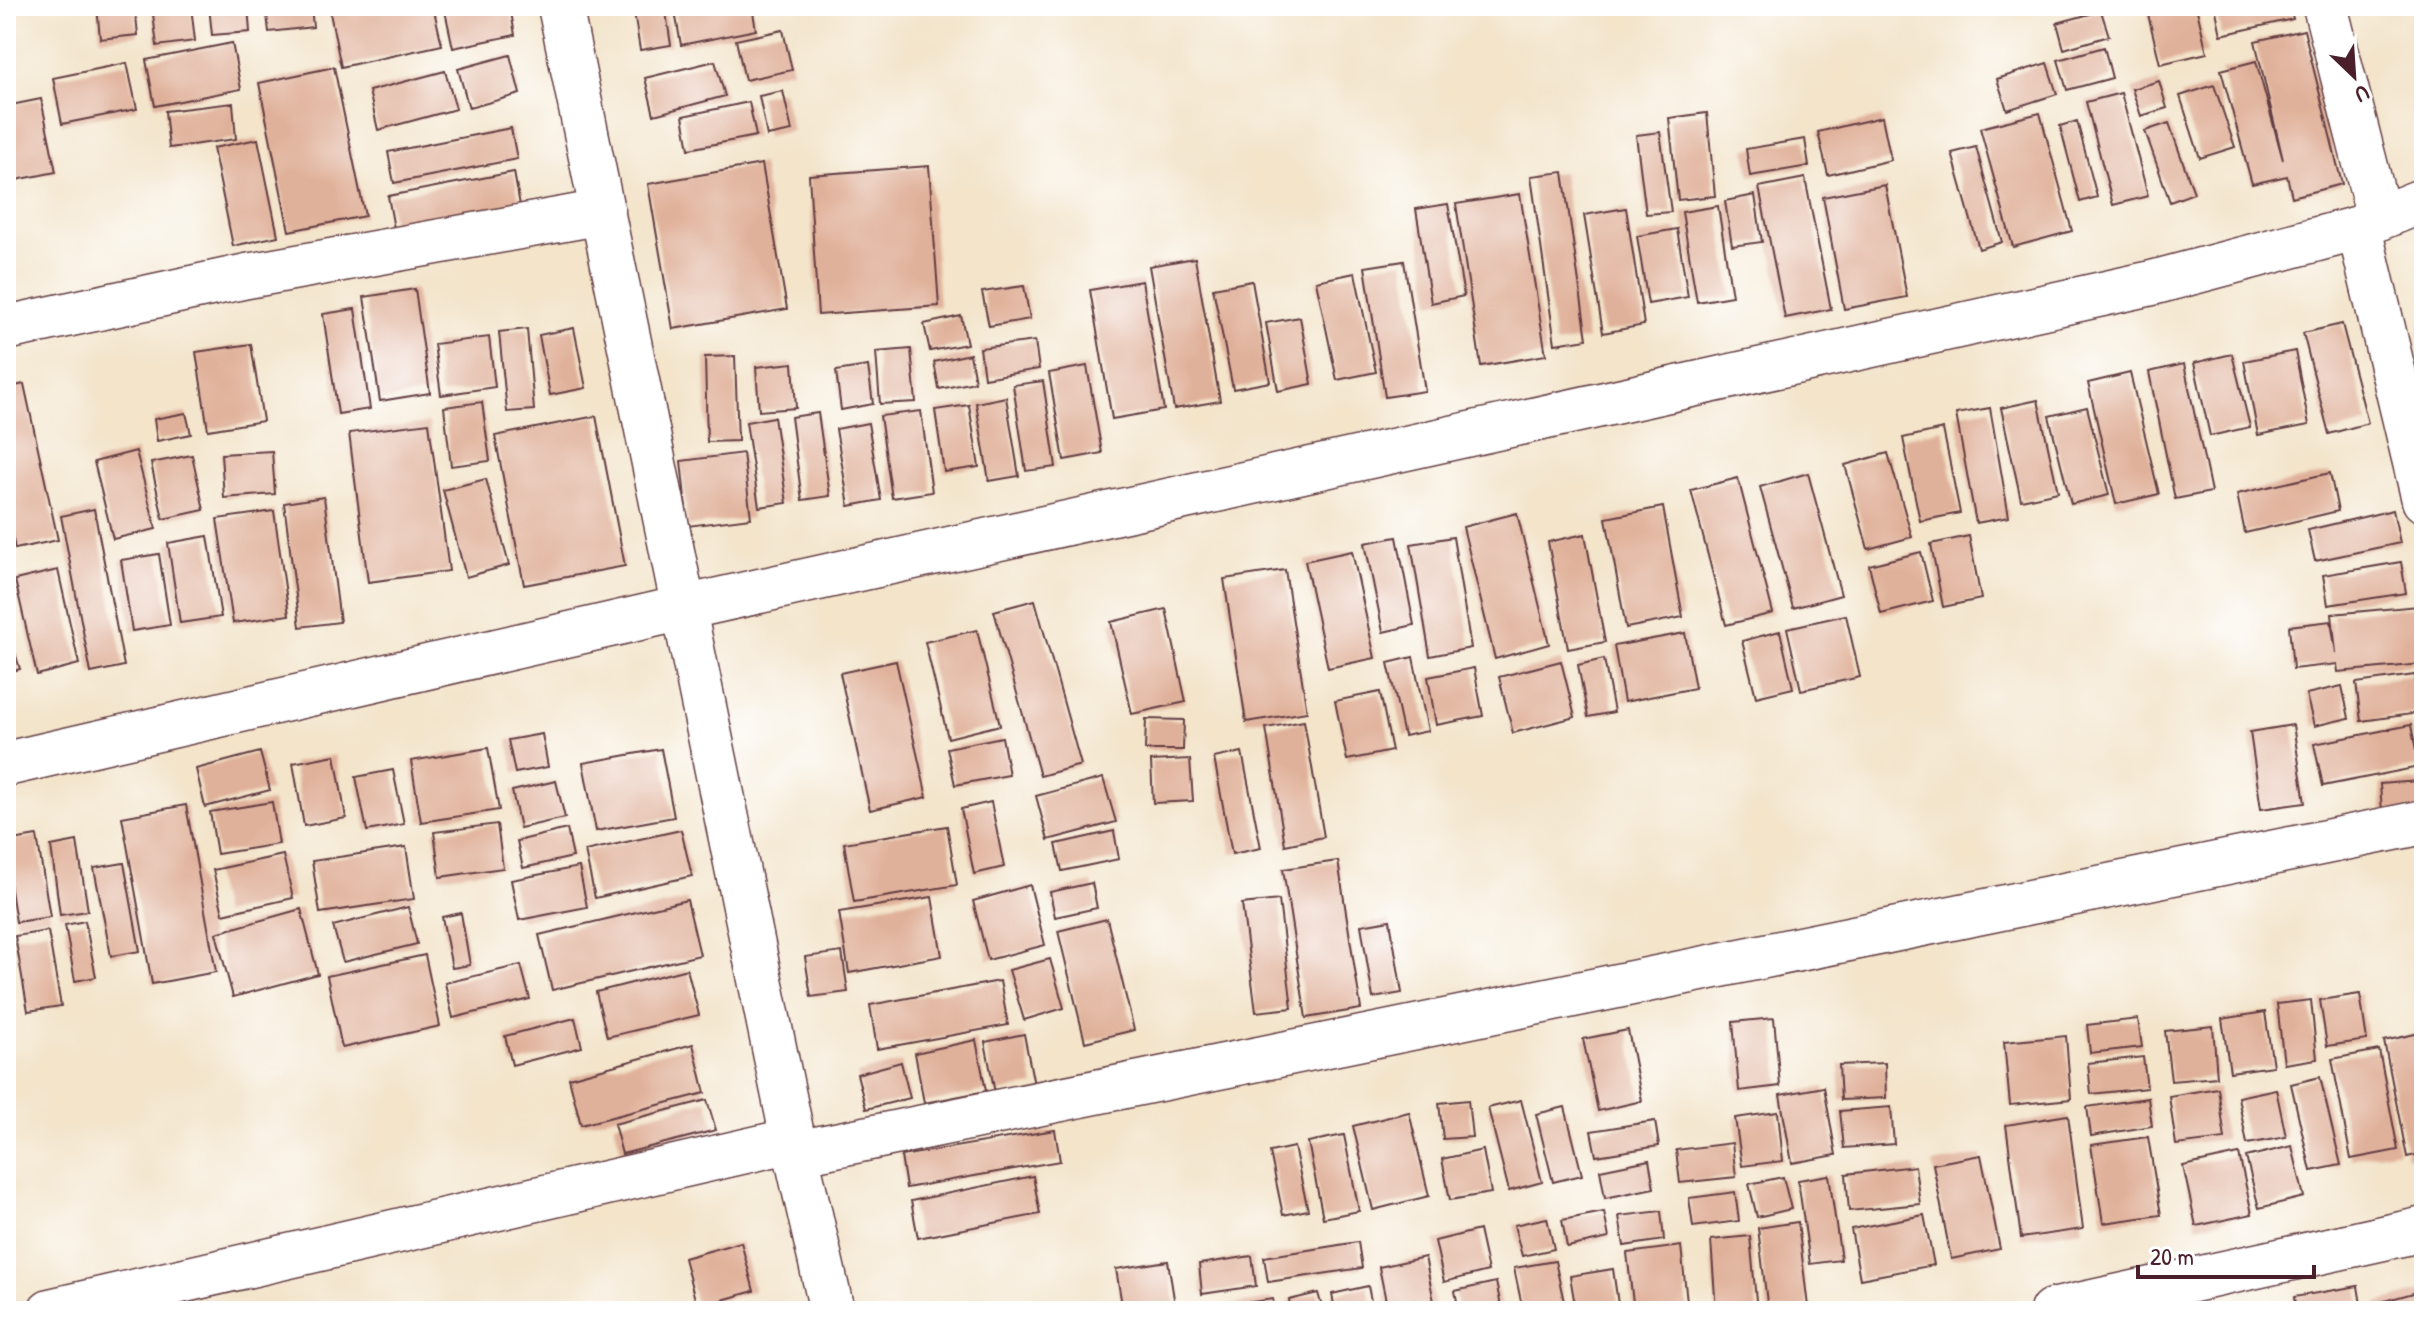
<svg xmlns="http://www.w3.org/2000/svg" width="2430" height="1317" viewBox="0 0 2430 1317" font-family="'Patrick Hand',sans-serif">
	<rect width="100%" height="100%" fill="#fff"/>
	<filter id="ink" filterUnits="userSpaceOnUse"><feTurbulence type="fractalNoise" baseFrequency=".0125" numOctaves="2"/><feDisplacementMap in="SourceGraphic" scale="16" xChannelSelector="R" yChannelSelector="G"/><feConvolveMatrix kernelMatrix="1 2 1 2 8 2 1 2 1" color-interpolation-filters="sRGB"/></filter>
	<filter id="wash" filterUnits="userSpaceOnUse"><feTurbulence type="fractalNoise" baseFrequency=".006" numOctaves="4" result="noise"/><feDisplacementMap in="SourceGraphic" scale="32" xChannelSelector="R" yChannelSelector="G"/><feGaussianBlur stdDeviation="1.8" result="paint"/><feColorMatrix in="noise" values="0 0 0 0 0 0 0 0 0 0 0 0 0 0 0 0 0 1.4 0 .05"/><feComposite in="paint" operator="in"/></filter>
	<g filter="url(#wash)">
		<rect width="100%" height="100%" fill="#f3e4ca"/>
		<g id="blocks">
			<!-- building -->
			<path fill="#e0b19a" d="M97,6H135L138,35L100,39Z
				M152,6H191L195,41L157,46Z
				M209,6H248L250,32L212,35Z
				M266,6H311L313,27L269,32Z
				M336,6H433L442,45L341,67L329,8Z
				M444,6H510L515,35L453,48Z
				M633,6H665L671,45L640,50Z
				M674,6H752L756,30L681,45Z
				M2146,6H2196L2207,53L2160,64Z
				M2215,6H2290L2293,19L2221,35Z
				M2101,11L2109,36L2064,49L2057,23Z
				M783,30L792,70L745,80L736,40Z
				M2304,30L2342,184L2292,197L2287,176L2252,184L2221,70L2256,61L2283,160L2255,41Z
				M232,43L241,89L155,106L146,60Z
				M2104,47L2112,78L2067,90L2058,60Z
				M510,55L520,94L469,108L458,69Z
				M715,61L725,96L654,115L645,78Z
				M127,63L137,109L62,124L53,78Z
				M2047,63L2057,94L2007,110L1997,79Z
				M334,67L365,216L289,231L259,83Z
				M445,71L456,109L378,130L369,91Z
				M2159,81L2167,108L2141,116L2132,89Z
				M2214,85L2235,147L2200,158L2180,96Z
				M783,91L792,131L767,136L759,96Z
				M2121,93L2148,196L2113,205L2086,102Z
				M41,99L56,172L6,182V106Z
				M749,102L756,136L689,149L683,116Z
				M233,103L236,139L169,148L165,111Z
				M1707,113L1715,196L1678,200L1669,118Z
				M2040,113L2072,231L2013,247L1980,128Z
				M1882,117L1891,160L1828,175L1818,132Z
				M2077,121L2097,197L2080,202L2060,126Z
				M2169,123L2194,193L2170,202L2145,131Z
				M511,128L517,159L394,183L388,152Z
				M1660,132L1671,212L1646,214L1636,135Z
				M258,139L278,236L233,246L213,148Z
				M1805,139L1809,166L1750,176L1746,149Z
				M1976,147L2002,242L1979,249L1952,153Z
				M762,164L787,309L673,329L648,184Z
				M929,166L939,306L818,315L809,175Z
				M514,172L521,211L395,234L388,196Z
				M1563,172L1587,339L1555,344L1531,176Z
				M1805,178L1831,309L1785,318L1759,187Z
				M1885,185L1907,297L1844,309L1823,197Z
				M1520,194L1546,355L1481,366L1456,204Z
				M1755,195L1762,242L1732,246L1725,201Z
				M1448,204L1464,296L1431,303L1416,209Z
				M1718,206L1732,296L1697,302L1682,212Z
				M1626,208L1644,325L1603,333L1584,215Z
				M1677,229L1688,297L1648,304L1637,236Z
				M1195,258L1220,401L1174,409L1149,266Z
				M1404,261L1425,391L1385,397L1365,267Z
				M1355,273L1376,372L1337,380L1316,281Z
				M1142,281L1164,410L1112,419L1090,290Z
				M1252,281L1270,382L1233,389L1213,288Z
				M1024,286L1030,319L989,326L982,292Z
				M415,289L430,393L380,401L364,297Z
				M355,309L370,409L338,414L323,314Z
				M961,316L967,344L930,351L924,324Z
				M1300,317L1312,384L1278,391L1266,323Z
				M2342,324L2368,423L2329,434L2303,333Z
				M574,328L586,388L550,395L539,335Z
				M527,329L534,410L507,412L499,332Z
				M489,337L495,387L441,395L434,344Z
				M1035,341L1039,369L984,378L980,348Z
				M251,344L263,421L208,430L196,352Z
				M911,349L916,402L880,404L876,352Z
				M2295,351L2309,425L2258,435L2244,361Z
				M970,354L975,382L939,389L934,362Z
				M2232,354L2250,427L2210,436L2194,363Z
				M735,356L738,441L707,442L705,357Z
				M793,363L796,408L759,411L756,367Z
				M2184,364L2211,492L2175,499L2149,372Z
				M868,366L873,404L841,410L836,371Z
				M1087,366L1102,453L1064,460L1049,373Z
				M2130,373L2159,494L2116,504L2088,383Z
				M1043,381L1056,467L1026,471L1013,385Z
				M24,384L58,540L15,549L6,506V388Z
				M1006,397L1019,476L989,481L976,403Z
				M2038,400L2058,492L2021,500L2001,408Z
				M482,402L490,461L451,466L444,407Z
				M969,405L979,467L944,472L935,410Z
				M2087,407L2109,495L2071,504L2049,416Z
				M1990,408L2009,517L1976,523L1956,414Z
				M921,411L932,492L892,498L880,416Z
				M186,413L191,434L157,441L154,419Z
				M818,413L830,496L802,500L791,417Z
				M596,416L625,566L524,585L495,436Z
				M774,417L787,503L759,507L746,422Z
				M429,423L449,571L368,582L349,433Z
				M868,423L881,500L849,506L836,429Z
				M1943,429L1960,513L1920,521L1903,438Z
				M136,451L156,529L113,539L94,462Z
				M272,451L275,494L224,498L221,454Z
				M743,453L751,518L688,526L681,461Z
				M1888,453L1912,537L1868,549L1845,465Z
				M192,455L204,510L163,519L151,463Z
				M1808,473L1841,595L1793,608L1760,487Z
				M2330,473L2338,511L2245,533L2237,494Z
				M1738,478L1773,613L1726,625L1691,490Z
				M486,479L509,565L466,577L443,490Z
				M324,497L340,622L300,627L284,503Z
				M1663,507L1683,617L1626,628L1606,518Z
				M94,509L124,666L91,673L61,516Z
				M2393,510L2400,543L2315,561L2308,530Z
				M274,511L289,615L233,623L217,519Z
				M1517,513L1549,644L1495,659L1463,527Z
				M1585,534L1605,642L1568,649L1548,542Z
				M208,536L221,617L180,623L168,543Z
				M1969,536L1981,599L1943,607L1931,544Z
				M1397,537L1414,625L1383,632L1365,543Z
				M1453,537L1471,648L1430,656L1411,544Z
				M1352,551L1375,658L1328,668L1305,561Z
				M1921,552L1933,601L1881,614L1869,565Z
				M159,554L170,625L132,631L121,560Z
				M2401,562L2406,593L2328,605L2323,575Z
				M58,570L79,664L37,675L15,580Z
				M1285,570L1307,712L1246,722L1224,579Z
				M1035,600L1081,765L1040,776L994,611Z
				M2418,606L2423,664L2338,672L2337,664L2293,669L2289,626L2331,621L2336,653L2332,614Z
				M1166,609L1186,702L1132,714L1111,622Z
				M1846,615L1860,677L1801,690L1787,628Z
				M6,623L20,669L6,673Z
				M977,630L1000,725L948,738L925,642Z
				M1780,631L1793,688L1756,697L1742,641Z
				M1685,633L1695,688L1624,702L1614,646Z
				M1413,657L1428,731L1404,736L1388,663Z
				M1604,659L1614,712L1588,717L1578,665Z
				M896,661L927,797L870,810L840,673Z
				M1561,661L1575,717L1513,733L1499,677Z
				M1474,668L1483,716L1436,725L1428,677Z
				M2415,675L2419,713L2361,721L2356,683Z
				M2342,686L2349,718L2314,726L2306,694Z
				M1380,692L1392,751L1347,760L1335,701Z
				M1146,719L1184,720L1183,750H1145Z
				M1304,721L1324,837L1285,845L1266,728Z
				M2424,723V765L2421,766L2416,724Z
				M2293,725L2305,803L2261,809L2250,732Z
				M2411,725L2419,767L2323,786L2314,744Z
				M542,734L548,767L515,773L508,740Z
				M1002,737L1009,775L955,785L947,748Z
				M488,748L499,810L421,822L411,761Z
				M661,749L674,817L596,831L583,763Z
				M260,752L270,790L205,807L196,769Z
				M1242,752L1261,848L1232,854L1214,758Z
				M335,755L346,818L304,826L293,763Z
				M1190,759L1193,801L1153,803L1151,761Z
				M393,770L404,824L367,831L356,777Z
				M1103,778L1116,822L1048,840L1036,796Z
				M556,781L565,818L520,828L512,791Z
				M2419,781L2421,809L2382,812L2380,784Z
				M272,802L279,844L217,854L210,812Z
				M991,802L1004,867L974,874L961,809Z
				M186,805L216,972L152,984L122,817Z
				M497,824L503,868L440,877L434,832Z
				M947,826L957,885L854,902L844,843Z
				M567,829L573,857L523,868L517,841Z
				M681,830L692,876L595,898L585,851Z
				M1114,831L1119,859L1062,871L1056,844Z
				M37,836L50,917L16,922L6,858V841Z
				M77,841L88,911L60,915L51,846Z
				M406,847L414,899L320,913L312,861Z
				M283,855L293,898L223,914L213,870Z
				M1338,861L1361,1009L1306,1018L1283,869Z
				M124,863L140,951L111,956L94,868Z
				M579,867L587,907L519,920L511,880Z
				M1092,883L1097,908L1055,917L1050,892Z
				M1030,885L1045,945L988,960L973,901Z
				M932,897L942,956L849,973L839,912Z
				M687,900L700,955L552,990L539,935Z
				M1279,900L1292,1008L1256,1012L1242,904Z
				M408,907L417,944L343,962L333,926Z
				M301,909L318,974L233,997L216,933Z
				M461,913L470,965L452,968L442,917Z
				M1107,919L1134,1030L1085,1042L1058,931Z
				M1390,920L1402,993L1373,998L1361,925Z
				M85,921L96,977L75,981L65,925Z
				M48,931L61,1006L28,1011L15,936Z
				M842,952L848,992L811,997L805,957Z
				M425,955L440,1026L342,1048L327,976Z
				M1050,959L1064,1008L1024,1020L1009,970Z
				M521,965L530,999L453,1018L445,983Z
				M687,969L699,1015L607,1037L596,992Z
				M1000,981L1008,1025L877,1049L870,1005Z
				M2360,994L2367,1040L2327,1046L2320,1000Z
				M2311,1000L2317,1059L2284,1064L2277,1004Z
				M2265,1012L2273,1066L2230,1072L2222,1019Z
				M575,1018L582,1047L512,1065L505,1036Z
				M1774,1018L1780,1086L1739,1091L1733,1022Z
				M2138,1019L2142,1047L2090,1053L2087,1025Z
				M2213,1026L2217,1077L2171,1081L2165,1031Z
				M1628,1030L1642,1101L1598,1111L1583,1039Z
				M2424,1032V1153L2407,1157L2384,1041Z
				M1024,1034L1034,1085L995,1093L985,1042Z
				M2066,1036L2071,1099L2010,1105L2004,1042Z
				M976,1040L986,1091L924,1103L915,1053Z
				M693,1044L705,1093L581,1125L569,1078Z
				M2379,1050L2398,1150L2351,1159L2332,1059Z
				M2143,1057L2147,1088L2091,1094L2088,1063Z
				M901,1062L910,1098L866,1109L857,1074Z
				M1885,1063L1886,1098L1841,1100L1839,1065Z
				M2320,1077L2341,1165L2311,1171L2291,1084Z
				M1824,1087L1836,1155L1792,1163L1780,1095Z
				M2218,1088L2225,1139L2176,1145L2169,1096Z
				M2276,1089L2286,1137L2247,1144L2238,1097Z
				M2148,1098L2152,1126L2091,1136L2087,1107Z
				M707,1100L716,1130L622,1154L614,1124Z
				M1468,1100L1472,1137L1443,1139L1439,1103Z
				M1521,1100L1542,1182L1509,1191L1488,1108Z
				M1565,1107L1582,1175L1553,1182L1536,1114Z
				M1891,1107L1894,1144L1844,1148L1840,1111Z
				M1409,1112L1429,1196L1373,1210L1353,1126Z
				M1778,1112L1783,1161L1742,1166L1735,1118Z
				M2068,1115L2083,1229L2021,1238L2006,1125Z
				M1655,1121L1659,1146L1596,1156L1591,1131Z
				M1055,1130L1060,1161L906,1188L901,1156Z
				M1344,1135L1359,1211L1323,1218L1308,1142Z
				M2148,1137L2161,1215L2103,1223L2091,1145Z
				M1732,1143L1736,1177L1680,1183L1676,1150Z
				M2292,1146L2304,1197L2259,1208L2246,1157Z
				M1294,1147L1308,1210L1283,1215L1270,1152Z
				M1483,1150L1491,1193L1450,1200L1442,1159Z
				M2239,1154L2252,1214L2196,1226L2183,1166Z
				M1981,1155L2000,1249L1951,1259L1933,1164Z
				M1649,1160L1654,1188L1605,1198L1600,1170Z
				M1915,1166L1920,1204L1849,1211L1846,1174Z
				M1829,1175L1841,1260L1810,1264L1798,1180Z
				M1033,1176L1040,1214L918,1238L911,1201Z
				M1783,1177L1791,1209L1757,1217L1749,1184Z
				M1735,1192L1739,1221L1693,1227L1689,1198Z
				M1661,1211L1664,1240L1624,1246L1619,1216Z
				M1604,1212L1609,1238L1567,1247L1562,1220Z
				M1924,1215L1934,1265L1860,1279L1851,1229Z
				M1547,1218L1554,1249L1522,1256L1514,1225Z
				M1798,1222L1808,1307L1768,1311L1758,1228Z
				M1479,1230L1488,1271L1444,1282L1435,1241Z
				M1750,1236L1757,1311H1716L1711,1240Z
				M741,1242L754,1291L697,1307L684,1258Z
				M1358,1242L1362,1268L1268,1282L1264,1257Z
				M1681,1246L1688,1311H1634L1627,1253Z
				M1252,1256L1256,1286L1202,1294L1199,1264Z
				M1425,1257L1436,1311H1388L1379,1267Z
				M1168,1261L1175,1305L1123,1311L1116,1269Z
				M1555,1261L1566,1311H1523L1514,1268Z
				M1613,1269L1619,1311H1576L1570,1276Z
				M1496,1282L1502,1311H1459L1455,1291Z
				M1368,1286L1373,1311H1335L1332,1294Z
				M2358,1286L2362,1311H2296L2294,1297Z
				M2424,1290V1311H2379L2377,1303Z
				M1318,1293L1323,1311H1291L1289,1300Z
				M1273,1299L1275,1311H1214V1307Z"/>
		</g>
	</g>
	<g filter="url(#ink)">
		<use href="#blocks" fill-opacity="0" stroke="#633d43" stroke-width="2"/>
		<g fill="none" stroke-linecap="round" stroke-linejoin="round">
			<defs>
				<path id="minor" d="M560,6L793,1140L832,1311
					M2325,6L2379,218L2359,228
					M2379,218L2424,200
					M6,328L247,276L603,212
					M6,764L683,608L2152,283L2359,228L2424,500
					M796,1153L2424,822
					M50,1311L793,1140
					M2052,1311L2424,1229"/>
			</defs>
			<!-- minor casing -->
			<use href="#minor" stroke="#633d43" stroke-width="47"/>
			<!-- minor -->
			<use href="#minor" stroke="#fff" stroke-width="44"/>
		</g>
	</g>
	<!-- margin -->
	<rect width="2430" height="1317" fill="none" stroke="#fff" stroke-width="32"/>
	<!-- north arrow -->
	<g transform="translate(2354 76) rotate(155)" stroke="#ffffff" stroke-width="6" paint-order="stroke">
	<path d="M0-6L14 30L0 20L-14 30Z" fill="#4a1f2b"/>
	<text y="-12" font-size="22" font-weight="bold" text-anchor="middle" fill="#4a1f2b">U</text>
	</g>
	<!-- scale -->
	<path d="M2138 1265v12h176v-12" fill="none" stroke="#4a1f2b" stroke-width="4"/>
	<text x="2150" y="1265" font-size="24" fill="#4a1f2b" stroke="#ffffff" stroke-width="6" paint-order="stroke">20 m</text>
</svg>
